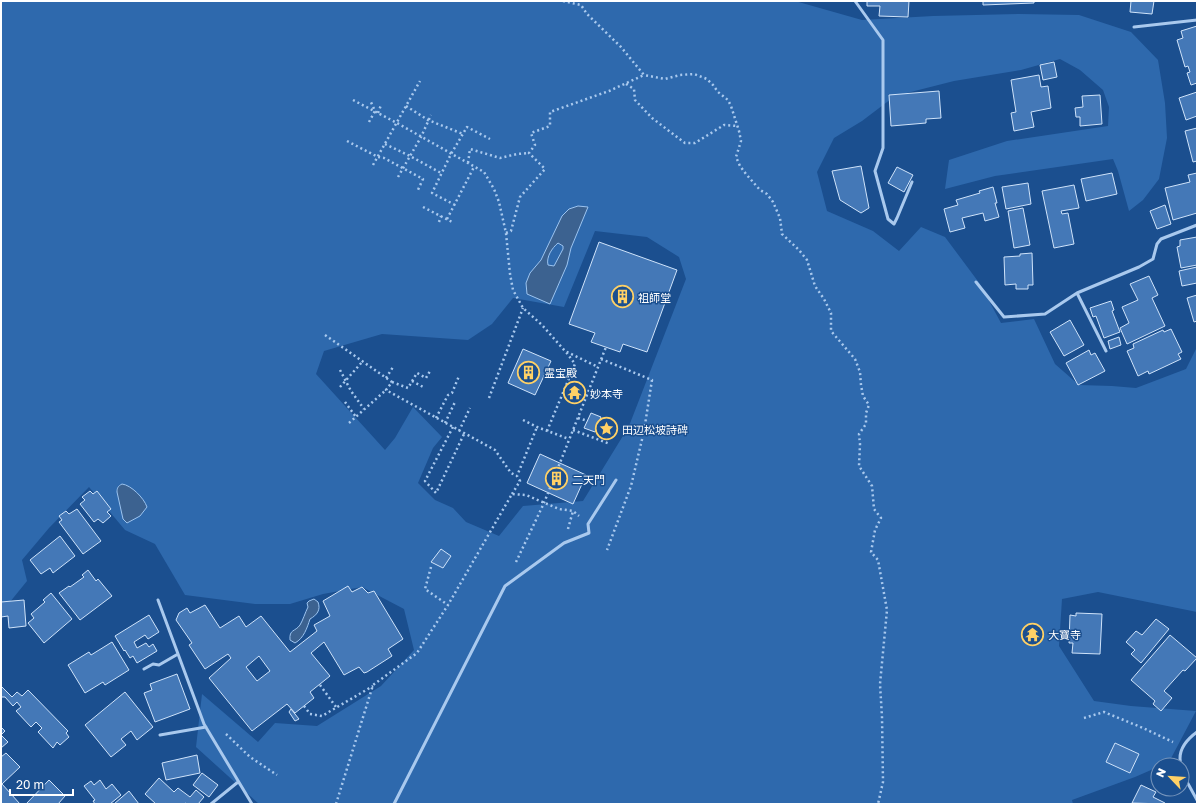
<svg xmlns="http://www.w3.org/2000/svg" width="1198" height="805" viewBox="0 0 1198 805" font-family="'Golos Text','Noto Sans JP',sans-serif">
	<rect width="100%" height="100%" fill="#1b4f8f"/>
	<!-- green -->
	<path fill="#2e69ad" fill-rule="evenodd" d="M1,1H795L862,20L933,16L1020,14L1079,15L1131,32L1158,60L1165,103L1167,138L1159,179L1143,200L1129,211L1118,171L1113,159L995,176L945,189L949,160L1007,141L1108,126L1109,107L1103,90L1080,70L1060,59L1021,70L954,81L895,96L862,121L834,138L817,172L827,211L873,231L899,251L921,227L945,237L980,284L1001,323L1034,319L1055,364L1079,385L1112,386L1136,388L1186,369L1197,347V612L1098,592L1062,599L1059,646L1094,701L1131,706L1196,711L1168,764L1158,765V767L1135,777L1072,800L1073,804H259L196,747L202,694L258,742L275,723L317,726L381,686L414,650L404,609L362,587L323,594L290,604H255L185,595L155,544L125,530L89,487L49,528L22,560L27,581L1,613ZM595,231L647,237L679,257L686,279L629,426L583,501L523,506L499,536L466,522L453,508L435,500L418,483L433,448L442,437L413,407L395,438L385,450L316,374L324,351L382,334L468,340L492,324L513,298L564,307Z"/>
	<!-- water -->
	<path fill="#3c6290" stroke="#9cc4f0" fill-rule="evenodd" d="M578,206L588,207L571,248L567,265L550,304L527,294L526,283L530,273L541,260L562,216L569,209ZM558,243L563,246V249L554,266L548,265C546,257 552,248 558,243Z
		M122,484C131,485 144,498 147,507L140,516L127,523L123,519L117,492C117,488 118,486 122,484Z
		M314,599L318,602C321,610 317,615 310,619C307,628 304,638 295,643L290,640C289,629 295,632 300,625C303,620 305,613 308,607L307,603L309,601Z"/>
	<!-- building -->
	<path fill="#4478b7" stroke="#cfe3fa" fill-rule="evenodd" d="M867,1H909L908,17L879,16L880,6H867Z
		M983,1H1034V3L983,5Z
		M1131,1H1154L1152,14L1130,12Z
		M1197,26V83L1191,85L1187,73L1190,72L1188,66L1185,67L1177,40L1183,38L1181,31Z
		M1054,62L1057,77L1043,80L1040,65Z
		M1039,75L1041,87L1048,86L1051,108L1031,112L1034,127L1014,131L1011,113L1016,112L1011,80Z
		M939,91L941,118L926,119V123L891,126L889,95Z
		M1197,92V116L1186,120L1179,98Z
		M1100,95L1102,124L1080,126V117H1076L1075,108L1083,107L1082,96Z
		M1197,128V161L1193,162L1185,131Z
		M861,166L869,208L861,213L840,200L832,171Z
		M897,167L913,175L904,192L888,183Z
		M1112,173L1117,194L1086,201L1081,179Z
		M1197,173V213L1173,220L1165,188L1190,182L1188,175Z
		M1028,183L1031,204L1006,209L1002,187Z
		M1074,185L1079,208L1061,211L1062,214L1068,213L1074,244L1054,248L1042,191Z
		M993,187L997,203H995L999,217L985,221L983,213L962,218L965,228L950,232L944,209L958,205L956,200L980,193L979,191Z
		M1165,205L1171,224L1157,229L1150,211Z
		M1023,208L1030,245L1014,248L1008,211Z
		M1197,237V265L1181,268L1177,247L1180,246V240Z
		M599,242L677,270L647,352L623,344L620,352L591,342L595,333L569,324Z
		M1032,253L1033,285H1028V289H1016V284L1005,285L1004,257L1020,256V254Z
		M1197,267V283L1182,286L1179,271Z
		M1149,276L1158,295L1152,298L1165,326L1127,344L1120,328L1129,323L1122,307L1138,300L1130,284Z
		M1197,295V321L1194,322L1187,298Z
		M1111,301L1114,310L1112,311L1120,332L1104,338L1096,316L1093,317L1090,308Z
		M1070,320L1084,345L1064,356L1050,332Z
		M1171,329L1182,352L1178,354L1181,359L1149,374L1148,371L1138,376L1127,351L1134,348L1133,344L1163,330L1164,332Z
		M1119,337L1121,345L1110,349L1108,341Z
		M523,349L551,361L535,395L508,383Z
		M1089,350L1091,355L1095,353L1105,371L1078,385L1066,363Z
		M591,413L601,417L595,432L584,428Z
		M540,454L586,475L573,504L527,483Z
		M90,491L93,494L97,491L111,509L107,512L111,516L103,523L98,519L94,522L80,504L85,500L82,497Z
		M77,509L101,541L83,554L59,522L62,520L59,516L66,511L69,514Z
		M60,536L75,556L53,573L50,568L41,574L30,560Z
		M441,549L451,556L443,568L431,562Z
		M88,570L96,581L98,579L112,596L80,620L59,593L69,586L70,587L84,577L82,575Z
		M348,586L352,592L362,587L368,593L374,591L403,639L388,649L392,656L367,672L364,673L359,667L344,675L324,642L311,653L330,676L310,692L314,698L295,713L287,704L252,731L209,678L231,658L228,654L205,669L189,645L192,643L176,620L179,613L187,608L190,613L205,605L220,628L239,616L246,627L261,616L290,652L317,631L314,625L330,616L323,601ZM259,656L270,671L257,681L246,667Z
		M51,593L72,619L44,643L28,623L34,618L31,614L45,602L43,600Z
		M24,600L26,626L9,628L8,616L1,617V602Z
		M1076,613L1102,614L1100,654L1072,653L1073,643H1069L1070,615L1076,616Z
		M149,615L159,632L148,639L145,635L134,642L137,648L146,643L149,647L153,644L157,651L137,663L133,656L130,658L125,650L124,651L115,636Z
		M1156,619L1169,629L1141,663L1131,654L1135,650L1126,642L1136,631L1142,635Z
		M1170,635L1197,658L1185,671L1183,670L1164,691L1172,698L1161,711L1153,704L1155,701L1131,680Z
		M112,642L129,670L105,685L103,682L85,693L68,665L89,652L91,655Z
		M177,674L190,709L155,722L144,693L152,690L150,684Z
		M1,686L12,697L17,692L22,696L28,690L68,731L66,733L69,737L60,745L57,742L53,748L38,732L42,728L36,722L31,727L16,711L21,707L17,702L13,706L5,697H1Z
		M125,692L153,727L137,740L131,731L121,739L126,745L111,757L85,725Z
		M291,709L299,719L295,721L289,712Z
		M1,727L5,731L1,735L8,742L1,748Z
		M1115,743L1139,754L1130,773L1106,762Z
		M6,753L20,767L2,784L20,804H1V757Z
		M197,755L200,773L166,780L162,763Z
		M202,773L218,785L209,797L193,785Z
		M159,778L174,792L178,788L190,797L196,790L204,797L198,804H187L186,803L184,804H156L145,794Z
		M49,780L65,796L58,804H26Z
		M100,780L106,789L112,784L121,795L110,804H95L93,801L95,800L84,786L91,781L94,785Z
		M1141,785L1156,792L1153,797L1165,803V804L1132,803Z
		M129,791L139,804H114Z"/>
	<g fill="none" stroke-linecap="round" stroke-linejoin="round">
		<!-- path -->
		<path stroke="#a9c9ee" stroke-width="2.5" stroke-dasharray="2 3" stroke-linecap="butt" d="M563,1L581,5L587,14L621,47L644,75L665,79L680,75L694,74L707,79L713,85L718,92L728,100L731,106L739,131L741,141L736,157L740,166L746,174L760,190L767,194L773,202L780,218L782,234L799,250L807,260L815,286L824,299L831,313V331L855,359L860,372L861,385L863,396L869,405L866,413V424L859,434L860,444L859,466L872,486L874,509L881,518L875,530L871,552L878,560L887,610L880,684L882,717L883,782L878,804
			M626,84L634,89L635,100L652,118L685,143H695L724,125L737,126
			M353,100L397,123L484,172L494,189L499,202L506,233L510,274L513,290L523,308L542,325L565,351L598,367
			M406,106L428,120L463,134
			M378,113L381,105
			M369,122L375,111L370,100
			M347,141L378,157L384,158L423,179L417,192
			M385,144L410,156L441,173
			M468,163L470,149L500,158L517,154L529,153
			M373,165L420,81
			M398,177L421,137L431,115
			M455,205L432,193L451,154L467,127L490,139
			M423,207L454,223
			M447,219L474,167
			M439,222L441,216
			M506,233L511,231L520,197L545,169L529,153L535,145L531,133L550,126V112L609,91L644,75
			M325,335L392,382L386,390L495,450L511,473L517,476
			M601,359L652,380L644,431L631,486L607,550
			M340,370L351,391L364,409
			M386,378L393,367
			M412,381L425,388
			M392,382L408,388L417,373L426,378L430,371
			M340,387L363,361
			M489,398L523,308
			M345,402L356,417
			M436,418L448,395L452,393L459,376
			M578,418L588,421
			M523,420L537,427L569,439
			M349,423L386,390
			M445,423L455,402
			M453,427L425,481L436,493L464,434
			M573,430L610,444
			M459,431L470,408
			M547,431L575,364L566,352
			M512,494L520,481L517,476L537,427
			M568,529L573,511
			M516,562L544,503L606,347
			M431,567L425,589L448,605
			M320,685L336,707
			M304,706L310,714L322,716L373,686
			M1084,718L1104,712L1143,728L1173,742
			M226,734L250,757L277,775
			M336,804L373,685L417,653L448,605L512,494L526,495L559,509L573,511L579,516"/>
		<!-- service -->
		<path stroke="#a9c9ee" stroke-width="3" d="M855,1L883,40V148L875,171L888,219L894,224L897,218L912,182
			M1134,27L1197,20
			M976,282L1004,317L1045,314L1077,293L1139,267L1153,259L1157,244L1161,239L1197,225
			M1077,293L1106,351
			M158,600L204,724L252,804
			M144,669L153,664L159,665L178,654
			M160,735L206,727
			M1181,765C1177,751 1186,740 1197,732
			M1182,767L1186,780L1197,800
			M211,804L238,782
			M394,804L505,586L564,543L589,533L588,524L616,480"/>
	</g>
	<!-- icons -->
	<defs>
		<symbol id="building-ring" viewBox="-11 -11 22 22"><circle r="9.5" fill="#1b4f8f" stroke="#ffd166" stroke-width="1.5"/><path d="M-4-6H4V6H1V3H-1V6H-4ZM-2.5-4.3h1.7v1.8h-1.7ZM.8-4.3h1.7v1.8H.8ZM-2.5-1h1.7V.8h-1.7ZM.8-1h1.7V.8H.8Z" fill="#ffd166"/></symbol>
		<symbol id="temple-ring" viewBox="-11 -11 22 22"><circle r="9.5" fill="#1b4f8f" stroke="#ffd166" stroke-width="1.5"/><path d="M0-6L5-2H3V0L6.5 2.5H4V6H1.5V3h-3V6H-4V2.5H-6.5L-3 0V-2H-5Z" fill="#ffd166"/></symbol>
		<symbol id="sight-ring" viewBox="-11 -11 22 22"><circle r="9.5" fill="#1b4f8f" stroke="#ffd166" stroke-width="1.5"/><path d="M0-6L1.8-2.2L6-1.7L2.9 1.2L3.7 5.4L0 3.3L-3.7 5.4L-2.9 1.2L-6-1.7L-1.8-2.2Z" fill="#ffd166"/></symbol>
	</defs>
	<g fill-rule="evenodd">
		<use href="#building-ring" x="610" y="284" width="25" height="25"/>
		<use href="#building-ring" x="516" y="360" width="25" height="25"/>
		<use href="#temple-ring" x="562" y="380" width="25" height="25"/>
		<use href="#sight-ring" x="594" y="416" width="25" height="25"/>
		<use href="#building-ring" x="544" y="466" width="25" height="25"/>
		<use href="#temple-ring" x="1020" y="622" width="25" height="25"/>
	</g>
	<g text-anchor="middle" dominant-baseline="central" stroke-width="3" stroke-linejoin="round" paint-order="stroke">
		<!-- poi labels -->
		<g font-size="11" fill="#fff" stroke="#1b4f8f" text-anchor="start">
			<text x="638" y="297">祖師堂</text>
			<text x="544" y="372">霊宝殿</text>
			<text x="590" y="393">妙本寺</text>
			<text x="622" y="429">田辺松坡詩碑</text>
			<text x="572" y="479">二天門</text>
			<text x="1048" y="634">大寶寺</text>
		</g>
	</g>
	<!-- border -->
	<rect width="1198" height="805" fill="none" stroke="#ffffff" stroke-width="4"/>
	<!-- north arrow -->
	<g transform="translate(1170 777) rotate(295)"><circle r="19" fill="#1b4f8f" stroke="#7695bc"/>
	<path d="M0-3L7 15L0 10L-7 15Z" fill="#ffd166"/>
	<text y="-6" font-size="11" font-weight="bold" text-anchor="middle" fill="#ffffff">N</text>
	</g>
	<!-- scale -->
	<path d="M10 789v6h63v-6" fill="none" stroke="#ffffff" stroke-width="2"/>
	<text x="16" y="789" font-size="12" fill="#ffffff" stroke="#1b4f8f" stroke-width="3" paint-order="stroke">20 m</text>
</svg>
